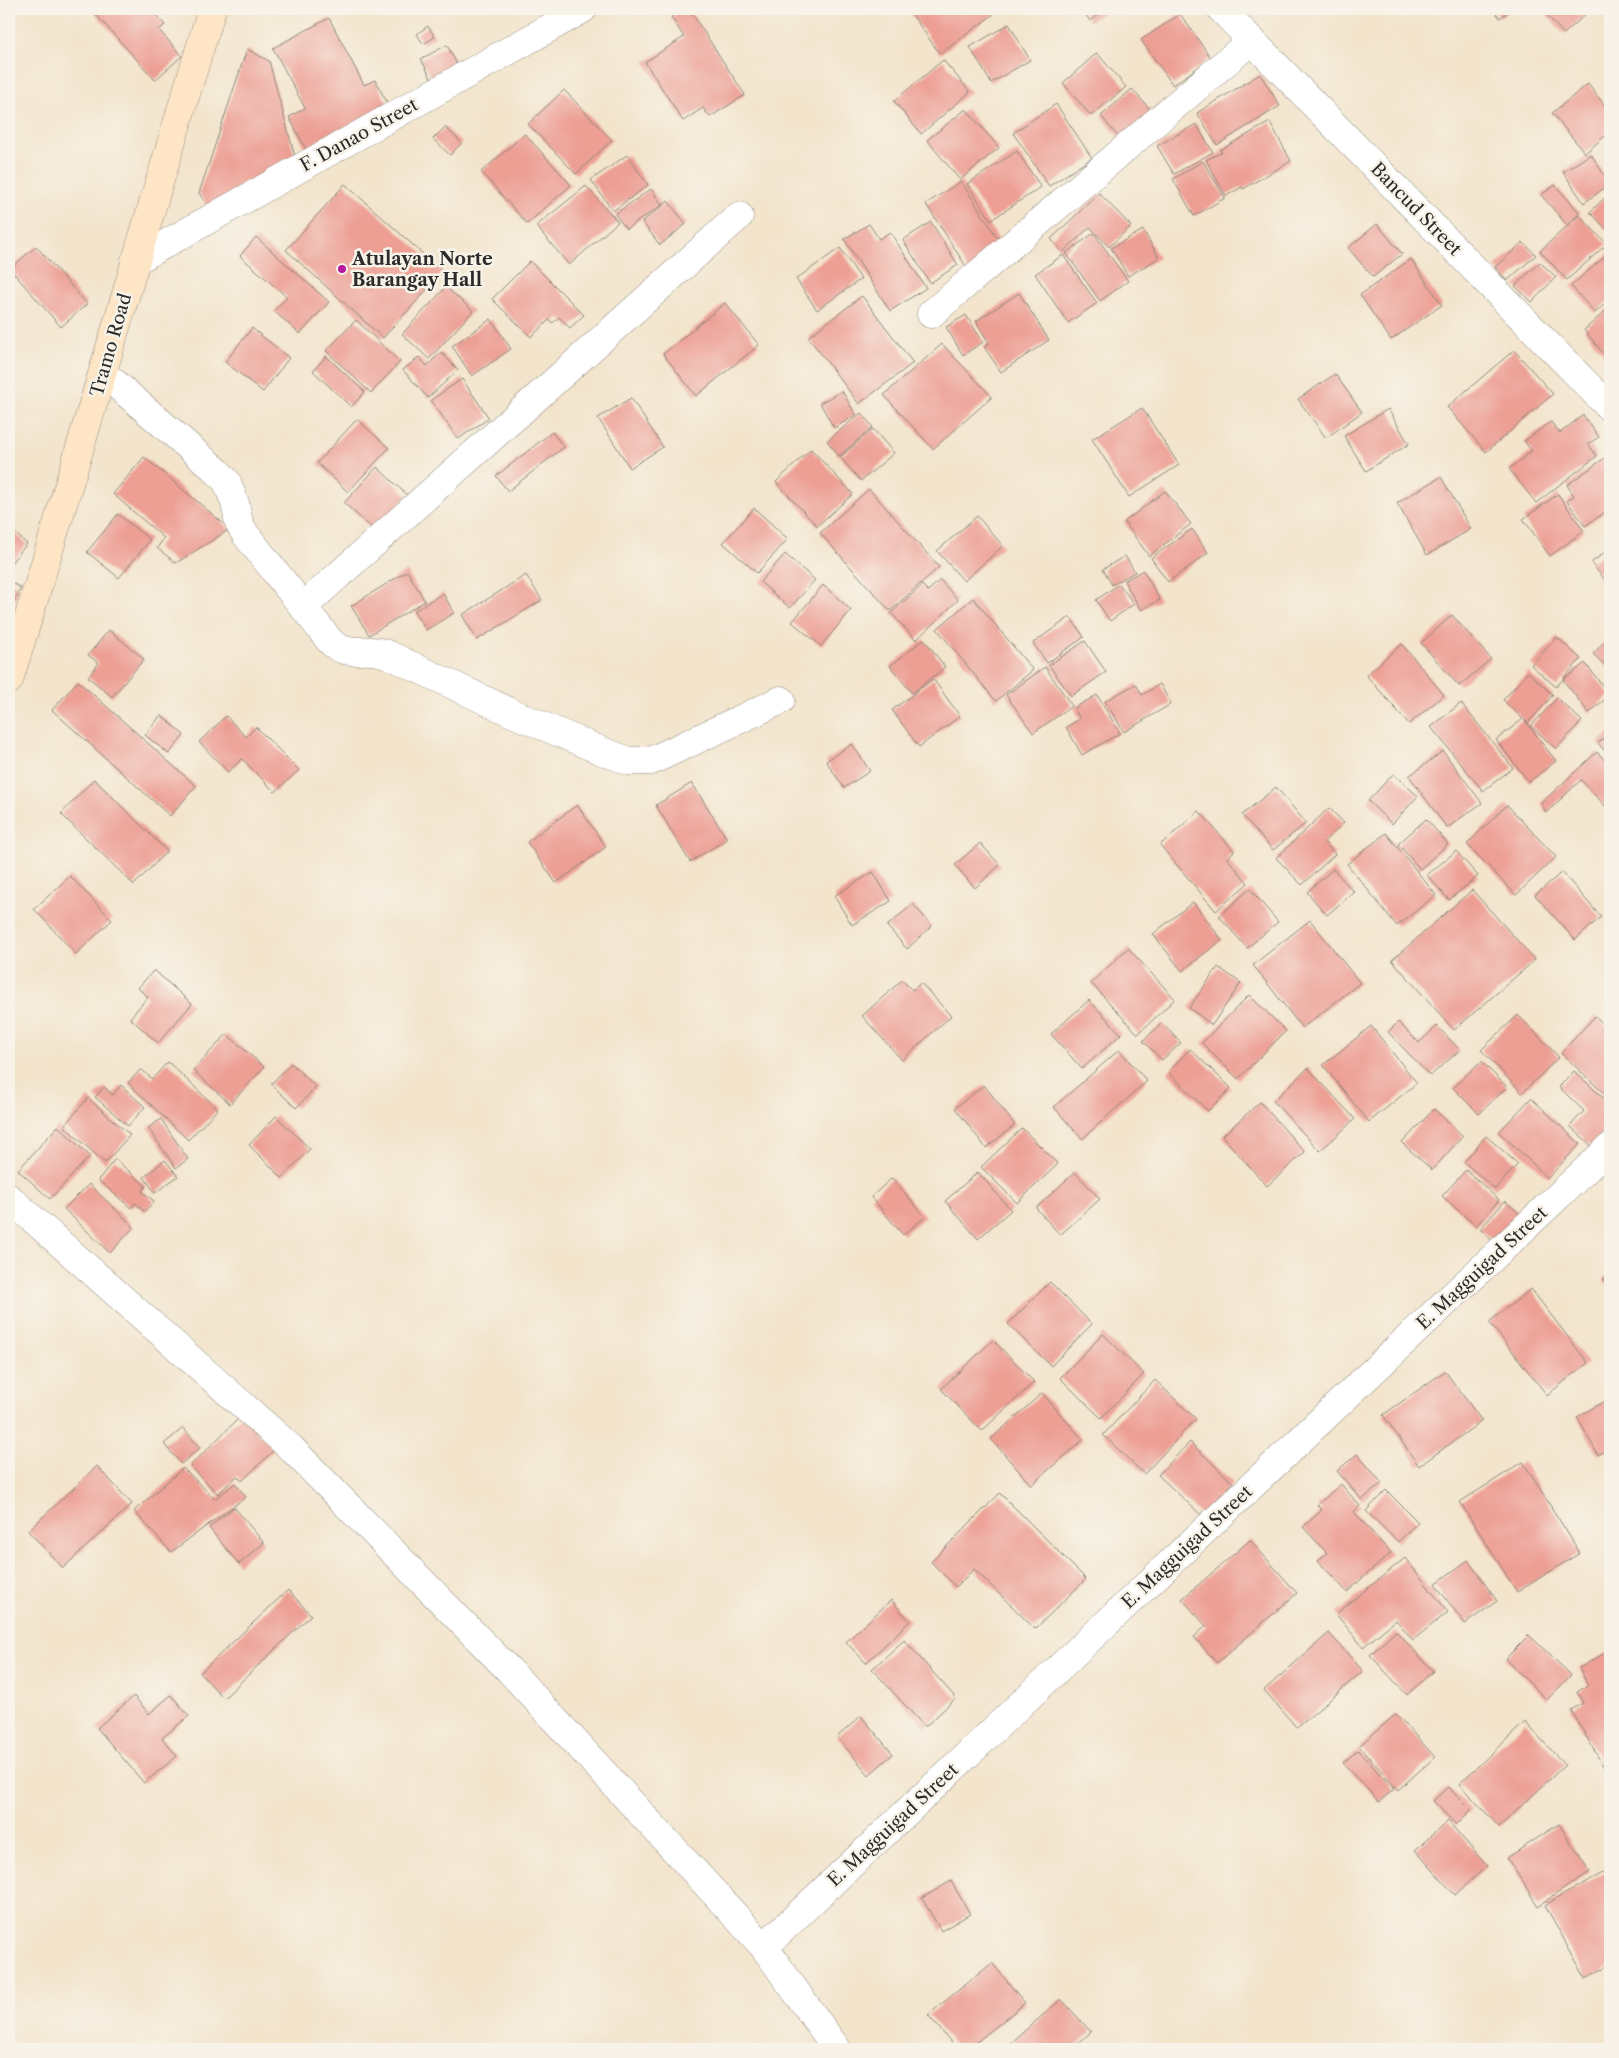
<svg xmlns="http://www.w3.org/2000/svg" width="1619" height="2058" viewBox="0 0 1619 2058" font-family="'Libre Caslon Text',serif">
	<rect width="100%" height="100%" fill="#f7f3e8"/>
	<filter id="ink" filterUnits="userSpaceOnUse"><feTurbulence type="fractalNoise" baseFrequency=".02" numOctaves="2"/><feDisplacementMap in="SourceGraphic" scale="10" xChannelSelector="R" yChannelSelector="G"/><feConvolveMatrix kernelMatrix="1 2 1 2 8 2 1 2 1" color-interpolation-filters="sRGB"/></filter>
	<filter id="wash" filterUnits="userSpaceOnUse"><feTurbulence type="fractalNoise" baseFrequency=".0096" numOctaves="4" result="noise"/><feDisplacementMap in="SourceGraphic" scale="20" xChannelSelector="R" yChannelSelector="G"/><feGaussianBlur stdDeviation="1.12" result="paint"/><feColorMatrix in="noise" values="0 0 0 0 0 0 0 0 0 0 0 0 0 0 0 0 0 1.4 0 .05"/><feComposite in="paint" operator="in"/></filter>
	<g filter="url(#wash)">
		<rect width="100%" height="100%" fill="#f3e4cc"/>
		<g id="blocks">
			<!-- building -->
			<path fill="#ed9f94" d="M91,9H151L165,25L159,30L182,56L155,80Z
				M684,9H689L745,95L710,117L703,108L683,121L645,62L684,37L671,17Z
				M915,9H990L994,14L940,54L910,12Z
				M1082,9H1108L1090,21Z
				M1493,9H1512L1500,18Z
				M1541,9H1589L1590,10L1564,34Z
				M1180,14L1211,58L1173,85L1141,40Z
				M329,18L364,85L375,80L392,112L310,157L289,117L305,108L273,48Z
				M1009,24L1030,60L991,83L970,47Z
				M428,26L435,37L423,44L417,34Z
				M447,45L458,66L432,80L421,59Z
				M247,49L269,61L295,157L211,211L199,193Z
				M1097,53L1126,87L1091,116L1063,83Z
				M943,60L970,92L921,134L894,101Z
				M1260,74L1280,106L1217,145L1197,113Z
				M1588,84L1610,112V132L1585,153L1552,113Z
				M1132,89L1156,116L1124,144L1101,116Z
				M564,90L612,140L576,174L528,124Z
				M1056,104L1092,158L1049,186L1013,133Z
				M966,109L999,148L960,180L927,140Z
				M1270,122L1291,161L1243,189L1242,187L1226,196L1206,160L1222,152L1220,150Z
				M1196,124L1213,152L1174,174L1157,146Z
				M445,127L462,143L450,155L433,139Z
				M525,134L571,185L527,224L481,172Z
				M1017,151L1041,187L991,220L967,184Z
				M1591,154L1610,184L1584,203L1563,172Z
				M627,155L648,185L613,211L591,180Z
				M1203,161L1225,198L1194,216L1173,179Z
				M961,181L1004,248L969,271L926,204Z
				M345,184L443,272L383,338L286,250Z
				M1555,185L1580,213L1567,225L1541,195Z
				M586,186L618,222L569,265L536,226Z
				M651,189L662,205L626,229L615,214Z
				M1099,193L1131,226L1109,247L1090,227L1063,252L1051,239Z
				M1610,193V233L1590,212Z
				M668,201L686,224L660,245L642,222Z
				M1579,215L1607,244L1567,280L1540,251Z
				M931,222L958,265L930,283L903,240Z
				M869,224L879,239L890,232L926,288L890,311L844,239Z
				M1377,224L1402,254L1373,277L1348,248Z
				M1143,230L1159,258L1128,276L1111,248Z
				M1094,233L1128,281L1100,301L1066,253Z
				M256,237L329,302L300,334L274,311L287,297L240,256Z
				M1523,242L1536,255L1507,281L1495,267Z
				M36,246L87,304L61,327L10,269Z
				M840,248L861,279L817,310L796,279Z
				M1610,252V299L1595,313L1571,286Z
				M1063,255L1097,303L1068,323L1035,274Z
				M1411,259L1442,305L1391,340L1360,295Z
				M530,261L584,315L570,328L559,317L553,323L549,320L531,337L492,299Z
				M1540,262L1556,277L1532,302L1515,286Z
				M446,287L473,311L429,359L402,334Z
				M1019,293L1049,340L1001,372L984,347L989,343L976,321Z
				M862,296L913,363L859,404L808,337Z
				M725,303L759,345L696,396L663,354Z
				M1610,307V361L1584,330Z
				M966,315L983,342L963,355L946,327Z
				M491,319L511,349L472,376L452,346Z
				M356,320L400,362L371,393L326,351Z
				M252,328L289,358L263,392L225,362Z
				M942,344L992,397L933,449L884,395Z
				M1514,350L1553,394L1486,452L1447,407Z
				M441,352L458,370L428,398L403,370L419,357L427,366Z
				M326,356L365,392L351,407L313,371Z
				M1335,374L1362,412L1326,438L1298,399Z
				M462,379L489,418L458,439L431,400Z
				M842,391L856,415L834,428L820,403Z
				M631,398L663,447L630,468L598,418Z
				M1142,408L1179,465L1129,497L1092,439Z
				M1388,409L1409,444L1366,471L1344,436Z
				M861,413L873,427L839,456L827,441Z
				M1583,415L1599,437L1588,444L1597,456L1536,503L1509,469L1532,451L1524,441L1551,422L1560,433Z
				M357,419L389,448L348,492L317,463Z
				M873,429L894,453L861,481L840,457Z
				M552,432L564,447L508,491L496,476Z
				M811,449L853,494L817,526L776,482Z
				M1610,454V509L1585,526L1567,501L1574,496L1567,485Z
				M144,457L230,529L176,563L157,548L164,538L113,494Z
				M377,467L407,495L375,531L344,503Z
				M1441,477L1471,529L1427,555L1397,503Z
				M869,489L939,567L890,611L820,533Z
				M1165,491L1191,524L1149,556L1124,522Z
				M1558,494L1584,531L1550,556L1523,519Z
				M754,508L788,539L757,573L723,543Z
				M118,514L150,540L119,578L87,552Z
				M977,516L1003,546L964,581L937,551Z
				M9,528L27,544L9,565Z
				M1192,529L1208,553L1168,582L1151,558Z
				M1610,548V586L1591,563Z
				M785,554L815,580L790,608L760,582Z
				M1125,556L1135,572L1112,585L1103,569Z
				M1143,570L1160,600L1141,610L1124,581Z
				M407,571L425,601L369,635L351,606Z
				M526,575L542,600L477,640L462,615Z
				M940,580L958,600L916,640L891,613L922,585L928,591Z
				M9,581L21,588L9,611Z
				M1119,584L1134,604L1110,621L1096,600Z
				M823,585L851,610L821,646L792,622Z
				M443,593L454,613L426,630L414,611Z
				M973,598L1033,670L996,701L937,629Z
				M1452,615L1491,659L1459,686L1421,643Z
				M1070,617L1084,637L1047,663L1033,643Z
				M109,630L144,659L112,697L88,677L99,663L88,655Z
				M1610,636V670L1593,654Z
				M1557,637L1581,659L1556,687L1531,665Z
				M924,639L945,667L912,693L890,666Z
				M1085,641L1106,672L1071,696L1049,665Z
				M1402,644L1444,695L1409,724L1366,675Z
				M1585,663L1610,695L1589,713L1563,680Z
				M1045,667L1072,706L1033,733L1006,695Z
				M1528,672L1553,695L1528,723L1524,719L1556,761L1529,782L1496,740L1523,719L1503,700Z
				M933,679L960,716L919,747L892,710Z
				M78,681L196,786L170,816L52,710Z
				M1136,684L1142,695L1160,684L1171,704L1124,732L1105,701Z
				M1097,695L1120,733L1082,755L1066,727L1080,719L1074,708Z
				M1557,698L1582,721L1556,749L1531,726Z
				M1461,703L1513,768L1483,791L1431,727Z
				M161,715L184,735L169,754L145,735Z
				M226,716L246,737L256,727L299,770L275,792L242,759L228,772L199,742Z
				M1610,733V757L1598,743Z
				M852,744L870,771L844,788L826,761Z
				M1443,751L1482,803L1447,828L1409,776Z
				M1597,752L1610,766V809L1609,810L1581,780L1546,813L1541,803Z
				M1393,774L1418,796L1392,824L1368,801Z
				M94,779L167,851L134,885L61,814Z
				M692,783L727,839L690,862L656,805Z
				M1276,787L1306,823L1273,850L1242,815Z
				M577,805L606,847L556,883L527,842Z
				M1507,805L1556,857L1516,895L1467,844Z
				M1329,808L1344,823L1324,842L1335,854L1302,885L1276,858Z
				M1199,811L1234,851L1227,858L1248,883L1216,911L1160,845Z
				M1426,819L1448,844L1420,869L1398,844Z
				M1386,833L1436,895L1397,926L1347,864Z
				M980,843L1000,865L975,888L955,865Z
				M1456,851L1478,876L1449,900L1427,875Z
				M1333,869L1354,892L1327,915L1307,892Z
				M873,872L891,901L852,925L834,896Z
				M1562,872L1601,917L1575,940L1535,895Z
				M70,876L112,920L76,954L34,909Z
				M1250,889L1278,922L1247,948L1219,916Z
				M1472,890L1535,960L1454,1030L1392,960Z
				M1193,902L1222,940L1182,971L1153,934Z
				M913,904L932,926L907,949L887,926Z
				M1310,920L1360,983L1302,1028L1253,965Z
				M1128,948L1175,999L1138,1034L1091,983Z
				M1218,967L1241,983L1212,1025L1189,1008Z
				M154,970L192,1004L158,1043L130,1018L148,997L138,988Z
				M902,980L912,990L921,983L951,1016L902,1060L862,1016Z
				M1249,995L1286,1031L1238,1079L1202,1043Z
				M1089,1000L1121,1034L1082,1069L1051,1034Z
				M1518,1015L1559,1057L1522,1093L1481,1050Z
				M1595,1016L1610,1030V1099L1561,1053Z
				M1398,1022L1419,1043L1437,1026L1460,1050L1430,1076L1388,1032Z
				M1162,1023L1181,1043L1162,1060L1143,1041Z
				M1371,1026L1417,1083L1369,1122L1323,1065Z
				M227,1034L264,1067L230,1104L193,1070Z
				M1190,1049L1231,1088L1208,1111L1168,1072Z
				M1119,1050L1147,1081L1082,1139L1054,1107Z
				M1481,1061L1507,1087L1479,1114L1453,1088Z
				M168,1062L218,1109L188,1140L128,1083L141,1069L152,1079Z
				M291,1063L316,1087L296,1108L271,1084Z
				M1308,1068L1355,1119L1320,1151L1273,1101Z
				M1574,1071L1610,1104V1131L1594,1148L1570,1126L1584,1111L1559,1087Z
				M121,1085L145,1107L128,1126L95,1097L104,1087L113,1095Z
				M984,1085L1015,1125L986,1148L955,1108Z
				M88,1098L130,1135L105,1163L64,1126Z
				M1531,1098L1580,1144L1548,1178L1499,1132Z
				M1260,1102L1305,1152L1267,1186L1222,1136Z
				M1434,1109L1463,1136L1432,1170L1402,1143Z
				M276,1116L310,1149L282,1178L249,1145Z
				M161,1119L188,1159L176,1168L148,1128Z
				M58,1126L90,1156L50,1199L18,1170Z
				M1022,1128L1058,1164L1017,1203L981,1167Z
				M1486,1136L1518,1164L1495,1189L1464,1162Z
				M115,1159L146,1186L142,1191L154,1201L145,1212L135,1203L131,1208L98,1180Z
				M165,1160L178,1176L155,1193L144,1177Z
				M1466,1170L1499,1200L1476,1226L1442,1196Z
				M978,1172L1011,1210L978,1239L945,1201Z
				M1075,1172L1100,1199L1060,1235L1036,1208Z
				M892,1178L925,1217L903,1235L871,1197Z
				M89,1184L134,1227L110,1253L64,1209Z
				M1505,1201L1525,1218L1499,1247L1480,1229Z
				M1610,1274V1288L1603,1279Z
				M1050,1282L1092,1324L1051,1366L1008,1324Z
				M1531,1289L1588,1363L1547,1395L1489,1322Z
				M1103,1334L1144,1374L1101,1418L1060,1378Z
				M993,1340L1034,1382L982,1431L941,1389Z
				M1445,1371L1482,1421L1419,1466L1383,1415Z
				M1155,1380L1196,1419L1144,1474L1103,1435Z
				M1042,1393L1083,1440L1031,1485L991,1439Z
				M1610,1398V1448L1598,1455L1577,1417Z
				M241,1416L274,1450L242,1481L237,1476L218,1494L190,1466Z
				M183,1428L200,1448L181,1464L164,1444Z
				M1190,1442L1233,1483L1201,1515L1158,1475Z
				M1357,1454L1382,1483L1362,1500L1337,1471Z
				M1523,1462L1580,1553L1517,1592L1460,1502Z
				M97,1466L132,1504L63,1568L28,1531Z
				M183,1468L215,1499L235,1483L246,1497L171,1552L134,1511Z
				M1341,1484L1360,1506L1354,1512L1391,1553L1347,1592L1318,1561L1327,1553L1303,1527L1322,1510L1317,1505Z
				M1386,1490L1418,1522L1398,1542L1366,1511Z
				M1000,1493L1086,1579L1035,1629L974,1569L956,1587L931,1562Z
				M234,1507L264,1543L239,1564L209,1528Z
				M1250,1540L1297,1593L1217,1663L1194,1637L1206,1626L1182,1599Z
				M1405,1558L1448,1612L1413,1640L1396,1620L1363,1647L1336,1614Z
				M1468,1560L1497,1601L1465,1624L1435,1584Z
				M288,1590L311,1615L224,1698L200,1673Z
				M891,1600L910,1621L866,1663L846,1642Z
				M1396,1631L1433,1671L1407,1695L1370,1655Z
				M1329,1633L1363,1671L1297,1728L1264,1690Z
				M1529,1635L1571,1675L1547,1700L1505,1659Z
				M904,1640L956,1698L925,1727L872,1669Z
				M1610,1650V1775L1609,1776L1571,1710L1583,1703L1577,1692L1588,1685L1579,1668Z
				M171,1695L189,1716L162,1738L177,1756L144,1783L97,1728L134,1696L149,1714Z
				M1396,1714L1435,1757L1398,1790L1359,1746Z
				M861,1716L893,1754L869,1775L837,1737Z
				M1525,1722L1565,1765L1499,1827L1459,1784Z
				M1358,1750L1394,1789L1379,1802L1343,1763Z
				M1448,1787L1471,1810L1456,1825L1433,1801Z
				M1448,1821L1487,1866L1455,1895L1415,1850Z
				M1559,1824L1590,1872L1538,1906L1507,1858Z
				M1610,1869V1965L1586,1979L1545,1905Z
				M951,1881L970,1914L941,1931L922,1898Z
				M992,1963L1025,2003L968,2049H957L928,2015Z
				M1061,1999L1091,2032L1072,2049H1004Z"/>
		</g>
	</g>
	<g filter="url(#ink)">
		<use href="#blocks" fill-opacity="0" stroke="#8f887c" stroke-width="1"/>
		<g fill="none" stroke-linecap="round" stroke-linejoin="round">
			<defs>
				<path id="minor" d="M1221,9L1610,408
					M135,261L583,9
					M931,314L1252,40
					M103,373L217,471L227,482L235,503L239,523L246,535L330,641C343,655 355,650 371,651C377,651 382,653 387,654L510,712L602,751L629,761H651L781,700
					M303,607L739,216
					M9,1198L291,1448L509,1670L764,1947L837,2049
					M764,1947L1610,1147"/>
				<path id="secondary" d="M9,680C79,457 143,232 212,9"/>
			</defs>
			<!-- minor casing -->
			<use href="#minor" stroke="#8f887c" stroke-width="29"/>
			<!-- secondary casing -->
			<use href="#secondary" stroke="#8f887c" stroke-width="29"/>
			<!-- minor -->
			<use href="#minor" stroke="#fff" stroke-width="28"/>
			<!-- secondary -->
			<use href="#secondary" stroke="#fde5c5" stroke-width="28"/>
		</g>
	</g>
	<!-- markers -->
	<circle fill="#b5179e" stroke="#f7f3e8" stroke-width="2" cx="342" cy="269" r="5"/>
	<g text-anchor="middle" dominant-baseline="central" stroke-width="5" stroke-linejoin="round" paint-order="stroke">
		<!-- street labels -->
		<g font-size="18" fill="#2b2b2b" stroke="#f7f3e8">
			<text transform="translate(359 135) rotate(-29)">F. Danao Street</text>
			<text transform="translate(1416 209) rotate(46)">Bancud Street</text>
			<text transform="translate(111 345) rotate(-74)">Tramo Road</text>
			<text transform="translate(1482 1268) rotate(-43)">E. Magguigad Street</text>
			<text transform="translate(1187 1547) rotate(-43)">E. Magguigad Street</text>
			<text transform="translate(893 1825) rotate(-43)">E. Magguigad Street</text>
		</g>
		<!-- poi labels -->
		<g font-size="18" font-weight="bold" fill="#2b2b2b" stroke="#f7f3e8" text-anchor="start">
			<text x="352" y="259">Atulayan Norte<tspan x="352" dy="21">Barangay Hall</tspan></text>
		</g>
	</g>
	<!-- margin -->
	<rect width="1619" height="2058" fill="none" stroke="#f7f3e8" stroke-width="30"/>
</svg>
